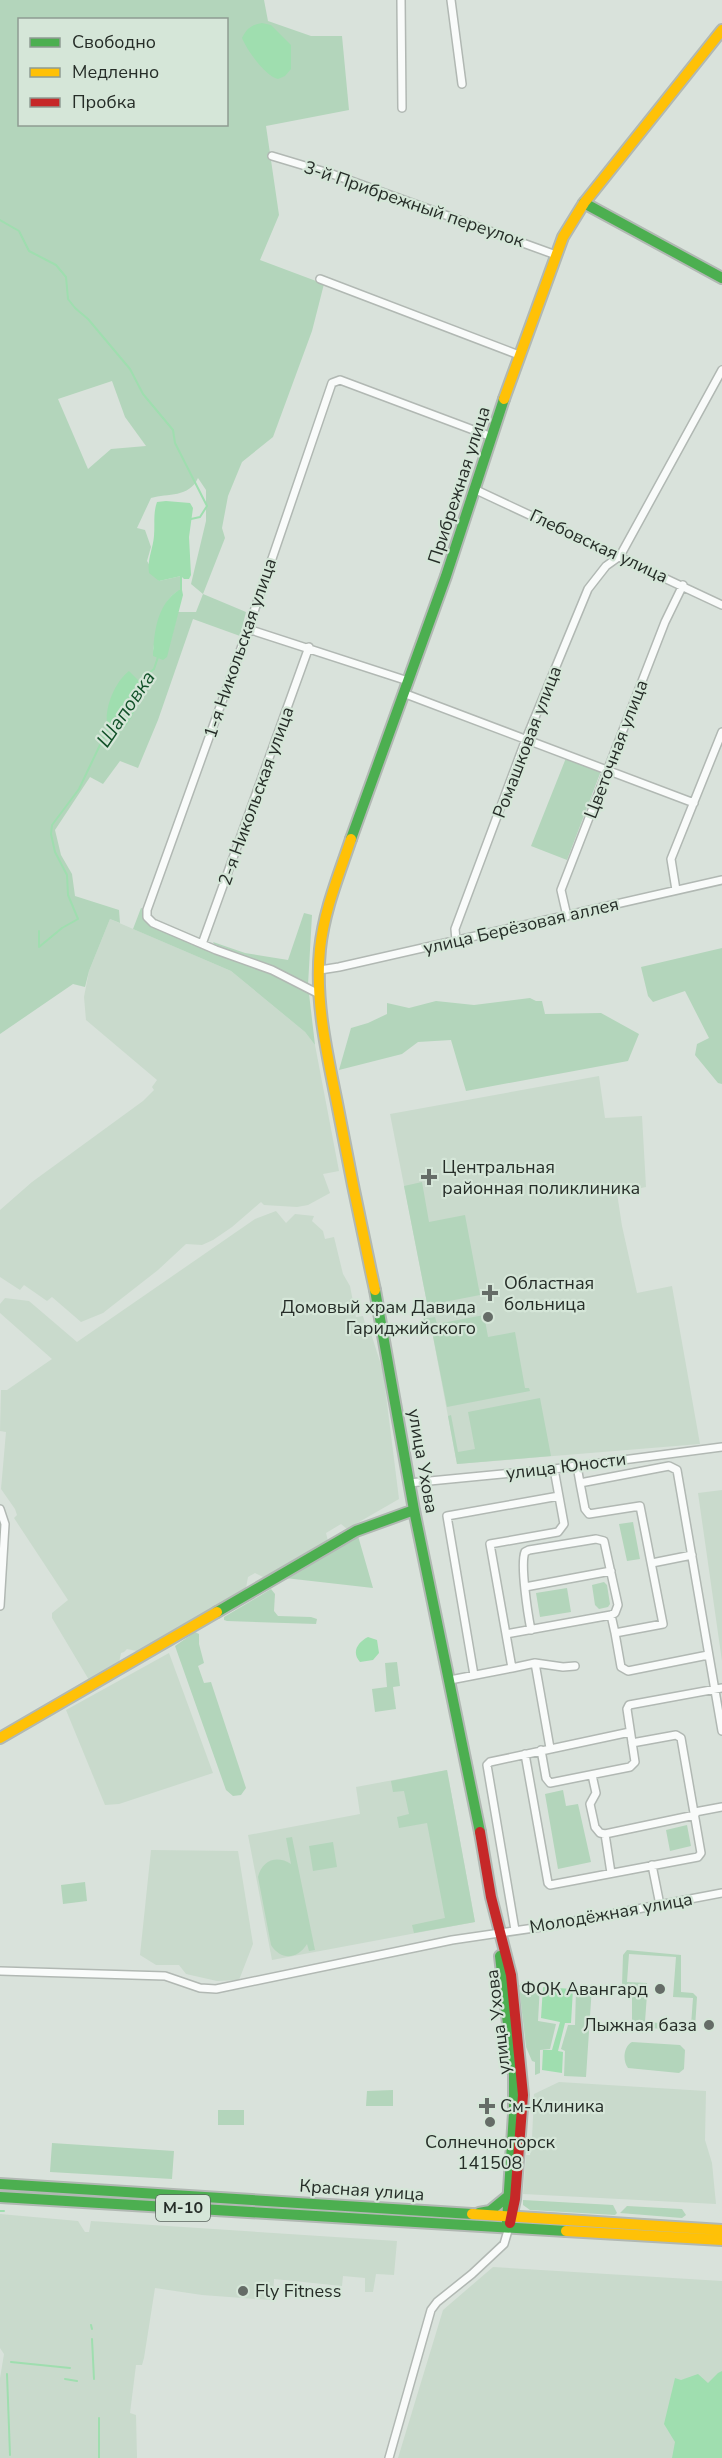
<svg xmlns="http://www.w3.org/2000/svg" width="722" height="2458" viewBox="0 0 722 2458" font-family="'Nunito Sans',sans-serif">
	<rect width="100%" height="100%" fill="#d9e2db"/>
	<!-- built -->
	<path fill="#c9dacc" d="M110,919L231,971L305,1032L315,1045L339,1171L323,1174L330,1193L308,1205L297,1207L264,1205L261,1202L232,1227L213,1240L202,1245L186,1244L158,1270L103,1313L81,1322L52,1297L47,1301L24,1285L20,1290L0,1277V1210L32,1182L143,1101L154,1090L152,1087L157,1080L86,1020L84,997L89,971Z
		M599,1076L605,1118L642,1116L646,1187L617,1193L622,1226L637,1293L672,1286L700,1444L457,1464L430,1321L424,1322L421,1309L428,1308L390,1114Z
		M276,1211L286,1223L295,1214L314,1216L312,1221L323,1231L325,1239L334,1237L343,1274L350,1286L356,1317L363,1316L365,1323L368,1324L383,1371L399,1499L347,1529L341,1524L326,1533L328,1541L265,1578L255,1573L248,1577L246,1588L137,1651L127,1649L124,1652L121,1653L119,1663L89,1680L52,1618V1613L68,1600L14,1518L17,1515L15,1509L1,1489L6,1432L0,1431L1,1390H7L52,1359L0,1313V1304L5,1298L29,1301L77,1342L255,1219Z
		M722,1490V1661L698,1493Z
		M169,1653L213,1773L119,1804L105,1805L66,1710Z
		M447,1770L475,1922L272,1960L248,1835L360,1814L356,1787Z
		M151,1850L238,1851L253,1944L239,1980L217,1981L186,1974L179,1965H156L140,1955Z
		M559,2082L706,2091L705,2140L712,2163L716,2204L523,2194L526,2155H530L532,2139L534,2094Z
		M0,2214L78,2221L85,2232H89L91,2221L397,2241L394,2275L376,2274L373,2292H365V2278L343,2276L342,2286L274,2279L273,2299L270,2300L202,2295L155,2288L144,2358L142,2365H136L130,2413L136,2415L137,2458H0V2378L4,2354L0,2348Z
		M493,2267L722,2281V2458H398L443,2310Z"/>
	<!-- green -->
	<path fill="#b3d5bb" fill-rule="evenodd" d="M0,0H264L268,21L311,36H342L349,110L266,126L279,215L260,260L324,284L312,331L273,437L242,462L228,496L222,528L225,538L203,594L246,612L240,636L193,619L158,720L138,768L120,761L103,784L90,777L55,830L61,855L72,874L75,896L119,910L120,923L110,919L89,971L85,987L73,984L0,1034ZM20,20H226V124H20ZM112,381L125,417L146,446L111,449L88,469L58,399ZM198,478L206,490V521L191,584L203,594L196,612H178L170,643L154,653L153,649C158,631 161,594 182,590L181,576L159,581L147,561L151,547L145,530L137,528L151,498C168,493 189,498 198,478ZM121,680L118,734L107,724L111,699Z
		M566,758L601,771L567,860L531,846Z
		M141,908L147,910L150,921L216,947L213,942L245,953L288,960L304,913L312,915L308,985L315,1045L305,1032L231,971L133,929Z
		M722,948V1084L718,1083L695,1055L697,1044L709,1038L685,991L653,1002L648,996L641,967Z
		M530,998L536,1001H542L545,1014L601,1013L639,1034L628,1061L466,1091L451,1040L418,1042L402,1054L339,1070L351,1028L368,1023L387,1014V1003L409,1008L436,1001L474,1005Z
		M422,1182L429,1222L465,1215L480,1295L434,1304L435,1311L422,1314L421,1309L428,1308L404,1186Z
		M484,1315L488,1337L515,1332L525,1388H529L530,1391L447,1407L430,1321L424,1322L423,1319L435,1317L437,1324Z
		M540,1398L551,1456L457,1464L448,1416L451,1415L458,1452L475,1449L468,1412Z
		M633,1522L640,1559L627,1561L619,1524Z
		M358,1536L373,1588L285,1578Z
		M604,1582L607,1585L610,1604L608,1607L599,1609L595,1605L592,1585Z
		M567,1588L571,1612L540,1617L536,1593Z
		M271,1589L275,1594L274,1611L278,1616L311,1617L317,1619L316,1624L227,1621L224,1620V1617Z
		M195,1632L199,1634V1644L204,1663L198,1666L204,1683L211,1682L246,1788L241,1795L233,1796L226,1790L175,1646Z
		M397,1662L400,1686L393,1687L396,1709L375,1712L372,1689L387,1687L385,1663Z
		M447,1770L475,1922L414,1933L412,1925L445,1918L427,1823L399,1828L397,1817L409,1814L404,1791L393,1792L391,1781Z
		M563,1790L566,1806L578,1804L591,1862L558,1869L545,1794Z
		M687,1825L691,1846L670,1851L666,1830Z
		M292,1837L315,1950L309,1951L307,1944C298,1959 281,1961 271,1945L258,1877C262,1860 277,1855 291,1864L286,1838Z
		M333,1842L337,1867L313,1871L309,1846Z
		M85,1882L87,1901L63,1904L61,1885Z
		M627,1950L681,1955V1992L693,1993L697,1997L695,2028L688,2031L637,2027L632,2025V1995L634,1993L647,1994L645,2022L691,2025L693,1998L673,1997L676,1957L629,1954L627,1982L647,1983V1988L622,1985L623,1955Z
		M522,1982L540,1985L538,2021L556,2024L550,2049L540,2050V2073L535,2075V2062L532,2061L526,2047L519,1986Z
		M584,1985L592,1986L586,2077L564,2076L565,2051L561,2049L568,2025H575L576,1990Z
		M632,2042L680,2045L685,2050L684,2069L679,2073L628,2068C622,2060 624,2046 632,2042Z
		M393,2090V2106H366L367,2091Z
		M218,2110H244V2125H218Z
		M52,2143L174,2151L172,2179L50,2172Z
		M523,2200L613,2205L617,2213L615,2215L530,2210L523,2205Z
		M627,2206L682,2209L686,2215L682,2218L620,2213Z"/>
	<!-- water -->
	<path fill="#9fdeaf" d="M262,23L271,25L291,45V69L285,76L278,79C265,76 247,50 242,38C247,28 251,25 262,23Z
		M166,501L190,503L193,508L189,537L191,575L189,579H184L181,576L159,581L149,573C147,559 153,549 154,536C155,524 153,513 157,502Z
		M179,590H182L183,595L167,657L163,660L153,656C154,632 157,604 179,590Z
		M129,671L139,681C140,702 134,720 118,734L107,724C105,706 115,682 129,671Z
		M368,1637L377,1640L379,1653L373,1660L360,1662C351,1652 358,1642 368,1637Z
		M543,1987L573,1989L571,2023H565L558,2051L563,2052L562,2073L542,2070L543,2050H552L560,2022L541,2018Z
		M722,2371V2458H672L675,2442L664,2424L675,2378L681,2380L698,2374L708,2383L718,2373Z"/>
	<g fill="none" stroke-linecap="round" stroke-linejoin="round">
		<!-- stream -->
		<path stroke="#9fdeaf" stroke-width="2" d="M0,220L19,231L29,251L56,265L66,277L68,299L75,308L88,319L130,369L143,394L173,430L175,443L207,506L200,517L191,519
			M181,574V592
			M138,682L154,669L158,657
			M39,931V947L62,928L78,919L68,895L67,875L55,852L51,834L52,825L79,789L110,724
			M0,2211H4
			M91,2325L92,2329
			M92,2339L94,2379
			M11,2362L70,2368
			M7,2374L10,2455
			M65,2379L77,2381
			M99,2418V2458"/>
		<defs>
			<path id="street" d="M401,0L402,108
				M451,0L462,84
				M272,156L332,174L556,255
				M320,279L519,355
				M474,489L722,605
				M248,629L408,681
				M403,693L694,803
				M676,890L671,859L722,732
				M567,916L561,890L665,622L683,585
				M456,940L455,929L526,739L588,589L606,566L620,556L722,370
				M202,944L309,647
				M320,970L339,967L722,880
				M319,994L272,970L216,950L153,923L147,917V910L248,629L332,383L340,380L492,437
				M577,1466L580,1483L669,1466L677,1470L722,1731
				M409,1483L554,1469L722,1447
				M580,1483L585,1509L589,1514L640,1506L663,1624L615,1633L621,1667L628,1671L708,1655
				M0,1509L5,1524L0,1606
				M652,1563L692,1555
				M525,1587L611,1571
				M531,1630C528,1615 520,1564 525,1552L529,1550L596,1539L604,1541L618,1605L615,1613L611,1615
				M506,1634L611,1615L615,1633
				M535,1663L563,1667L575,1666
				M512,1668L535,1663L550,1748
				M474,1675L447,1516L559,1496
				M450,1680L512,1668L490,1544L558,1532L564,1524L554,1469
				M541,1750L546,1778L550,1783L630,1767L635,1762L627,1709L629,1705L722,1688
				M525,1754L548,1883L550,1885L698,1857L701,1853L681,1738L676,1735L632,1743
				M592,1775L596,1793L590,1804L595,1827L600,1833L605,1834L611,1873
				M695,1812L722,1807
				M605,1834L695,1815
				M652,1865L660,1905
				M515,1930L487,1765L490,1762L630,1732
				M0,1971L165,1976L200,1988L216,1989L452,1940L548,1926L722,1893
				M389,2458L431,2310L437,2302L472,2274L504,2244L509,2227"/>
			<path id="fast" d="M584,203L722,278
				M351,839L446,576L504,399
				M375,1290L414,1510L480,1832
				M217,1612L356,1531L414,1510
				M500,1956L514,2075V2113L507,2221
				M0,2184L472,2214
				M0,2197L566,2231
				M479,2213L490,2211L507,2197"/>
			<path id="slow" d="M504,399L563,237L584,203L722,30
				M351,839C339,875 324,910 320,949C315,999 326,1049 336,1098C348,1162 361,1226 375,1290
				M0,1738L217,1612
				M472,2214L722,2230
				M566,2231L722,2240"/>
			<path id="jam" d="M480,1832L491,1897L511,1975L523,2095L515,2199L510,2223"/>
		</defs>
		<!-- street casing -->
		<use href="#street" stroke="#b1b8b3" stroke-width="10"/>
		<!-- fast casing -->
		<use href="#fast" stroke="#b1b8b3" stroke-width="14"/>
		<!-- slow casing -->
		<use href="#slow" stroke="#b1b8b3" stroke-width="14"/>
		<!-- jam casing -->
		<use href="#jam" stroke="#b1b8b3" stroke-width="14"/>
		<!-- street -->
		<use href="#street" stroke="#f9fbfa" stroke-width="7"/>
		<!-- fast -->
		<use href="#fast" stroke="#4caf50" stroke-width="10"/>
		<!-- slow -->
		<use href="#slow" stroke="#ffc107" stroke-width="10"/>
		<!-- jam -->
		<use href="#jam" stroke="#c62828" stroke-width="10"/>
	</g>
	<!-- markers -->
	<g fill="#656c67" stroke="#d5e6d8" stroke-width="2">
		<path d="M426 1168h6v6h6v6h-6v6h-6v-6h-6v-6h6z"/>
		<path d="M487 1284h6v6h6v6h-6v6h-6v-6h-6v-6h6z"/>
		<circle cx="488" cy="1317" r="6"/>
		<circle cx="660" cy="1989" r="6"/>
		<circle cx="709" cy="2025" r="6"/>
		<path d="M484 2097h6v6h6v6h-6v6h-6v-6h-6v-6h6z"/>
		<circle cx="490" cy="2122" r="6"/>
		<circle cx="243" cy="2291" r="6"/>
	</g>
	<g text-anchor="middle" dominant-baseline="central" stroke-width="4.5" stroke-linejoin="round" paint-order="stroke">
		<!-- shield labels -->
		<rect fill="#d5e6d8" stroke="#5a645d" stroke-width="1.5" x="156" y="2195" width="54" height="26" rx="4.5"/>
		<g font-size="16" font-weight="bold" fill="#262d28">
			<text x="183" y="2208">М-10</text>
		</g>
		<!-- street labels -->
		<g font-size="18" fill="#262d28" stroke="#d5e6d8">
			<text transform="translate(414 204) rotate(19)">3-й Прибрежный переулок</text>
			<text transform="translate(459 485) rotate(-72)">Прибрежная улица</text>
			<text transform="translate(599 546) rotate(25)">Глебовская улица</text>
			<text transform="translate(240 648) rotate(-71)">1-я Никольская улица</text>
			<text transform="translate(527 742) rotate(-69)">Ромашковая улица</text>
			<text transform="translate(616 749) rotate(-69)">Цветочная улица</text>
			<text transform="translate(256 796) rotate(-70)">2-я Никольская улица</text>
			<text transform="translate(521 926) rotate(-13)">улица Берёзовая аллея</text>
			<text transform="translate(423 1461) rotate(80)">улица Ухова</text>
			<text transform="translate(566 1466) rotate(-7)">улица Юности</text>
			<text transform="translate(611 1913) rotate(-10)">Молодёжная улица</text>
			<text transform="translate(498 2022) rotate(-97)">улица Ухова</text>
			<text transform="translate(362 2190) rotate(4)">Красная улица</text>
		</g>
		<!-- poi labels -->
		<g font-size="18" fill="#262d28" stroke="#d5e6d8" text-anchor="start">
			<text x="442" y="1167">Центральная<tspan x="442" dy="21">районная поликлиника</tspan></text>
			<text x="504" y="1283">Областная<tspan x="504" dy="21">больница</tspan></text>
			<text x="476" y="1307" text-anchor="end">Домовый храм Давида<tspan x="476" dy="21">Гариджийского</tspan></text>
			<text x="648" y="1989" text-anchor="end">ФОК Авангард</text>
			<text x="697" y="2025" text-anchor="end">Лыжная база</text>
			<text x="500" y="2106">См-Клиника</text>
			<text x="490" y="2142" text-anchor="middle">Солнечногорск<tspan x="490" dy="21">141508</tspan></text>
			<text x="255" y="2291">Fly Fitness</text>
		</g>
		<!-- water labels -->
		<g font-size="20" font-style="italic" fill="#13522a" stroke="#d5e6d8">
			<text transform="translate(126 709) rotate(-56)">Шаповка</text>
		</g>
	</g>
	<!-- legend -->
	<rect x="18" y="18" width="210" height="108" fill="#d5e6d8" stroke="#8f9c92" stroke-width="1.5"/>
	<rect x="30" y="38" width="30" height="9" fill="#4caf50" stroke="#8f9c92" stroke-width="1.5"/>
	<text x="72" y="48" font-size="18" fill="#262d28">Свободно</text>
	<rect x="30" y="68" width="30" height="9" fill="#ffc107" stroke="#8f9c92" stroke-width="1.5"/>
	<text x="72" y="78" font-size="18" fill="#262d28">Медленно</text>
	<rect x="30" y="98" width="30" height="9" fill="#c62828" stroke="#8f9c92" stroke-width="1.5"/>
	<text x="72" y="108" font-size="18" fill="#262d28">Пробка</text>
</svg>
